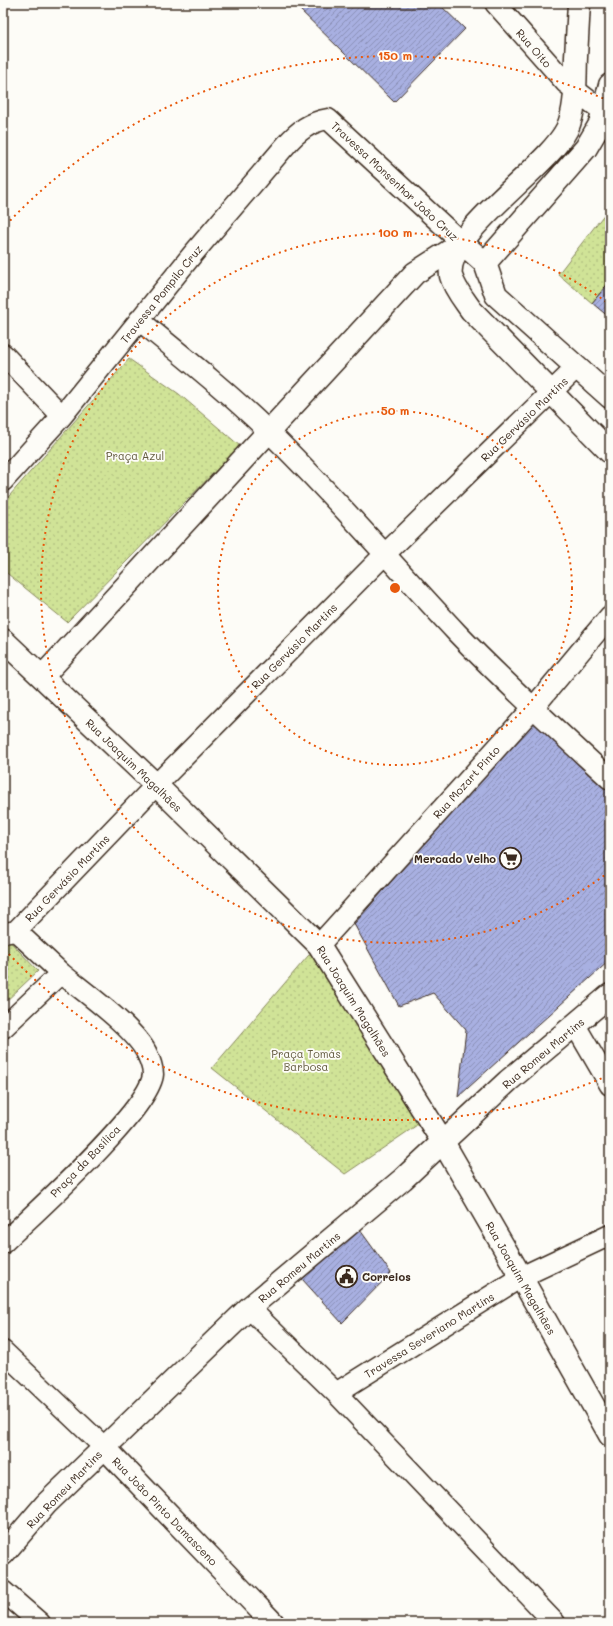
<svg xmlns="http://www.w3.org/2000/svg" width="613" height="1626" viewBox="0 0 613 1626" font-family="Mali,sans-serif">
	<defs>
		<pattern id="park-dots" width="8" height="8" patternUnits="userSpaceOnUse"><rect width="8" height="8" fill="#d0e397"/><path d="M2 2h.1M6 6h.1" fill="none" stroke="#b4c382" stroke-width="1.8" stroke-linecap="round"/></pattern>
		<pattern id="building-hatch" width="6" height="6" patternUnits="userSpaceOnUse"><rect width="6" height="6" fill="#a8b0e1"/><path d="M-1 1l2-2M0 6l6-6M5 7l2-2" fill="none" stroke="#8a8fb6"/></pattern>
	</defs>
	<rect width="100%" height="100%" fill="#fdfcf7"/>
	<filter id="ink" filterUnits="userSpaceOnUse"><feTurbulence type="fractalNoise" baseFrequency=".025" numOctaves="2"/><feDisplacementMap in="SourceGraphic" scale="8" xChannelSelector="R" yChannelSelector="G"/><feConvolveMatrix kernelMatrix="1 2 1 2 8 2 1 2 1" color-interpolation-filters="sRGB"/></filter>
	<g filter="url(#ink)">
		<!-- park -->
		<path fill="url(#park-dots)" stroke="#86865a" d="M610,203V281L592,303L558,274L606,212Z
			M129,359L179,394L240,446L67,622L3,570V503Z
			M3,934L38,971L3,1004Z
			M314,949L423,1121L345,1174L212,1068Z"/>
		<!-- building -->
		<path fill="url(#building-hatch)" stroke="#3b2a1e" d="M293,3H438L465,29L394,102Z
			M610,281V318L592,303Z
			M536,716L610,791V960L458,1097L466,1030L433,993L399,1006L354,924Z
			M360,1230L391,1273L342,1323L302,1279Z"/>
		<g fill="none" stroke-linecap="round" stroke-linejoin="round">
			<defs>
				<path id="minor" d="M495,3L566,83L604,112
					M139,320C183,356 228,392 269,432C335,496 394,566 457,633C506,684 558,731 610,779
					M3,354L62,416
					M3,481L62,416L192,255L286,145C298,131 310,122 328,119L462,243
					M16,931L156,785L385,554L577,367
					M4,933L16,931L61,973
					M319,945L533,708L610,616
					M575,1025L610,1085
					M3,1028L61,973C84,992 138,1030 148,1056C150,1060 153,1069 153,1074C151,1109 32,1215 3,1243
					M249,1308L336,1393L555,1623
					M3,1351L104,1447
					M336,1393L521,1277L610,1235
					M3,1591L40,1623"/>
				<path id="tertiary" d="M579,3C578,21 577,39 576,57C575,81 577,107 567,129C547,169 444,233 451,276C454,288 465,301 471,310L610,452
					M485,263L586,148L600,124L610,85
					M3,640L156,785L319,945L443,1142L521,1277L610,1435
					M42,677L415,273L462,243L485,263L496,295L610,397
					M104,1447L273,1623"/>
				<path id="secondary" d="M3,1554L46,1504L249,1308L403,1179L508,1081L610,995"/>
			</defs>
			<!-- minor casing -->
			<use href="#minor" stroke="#3b2a1e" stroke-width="23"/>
			<!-- tertiary casing -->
			<use href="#tertiary" stroke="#3b2a1e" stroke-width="25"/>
			<!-- secondary casing -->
			<use href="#secondary" stroke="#3b2a1e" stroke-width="25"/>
			<!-- minor -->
			<use href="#minor" stroke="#fdfcf7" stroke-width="20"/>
			<!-- tertiary -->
			<use href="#tertiary" stroke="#fdfcf7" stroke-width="22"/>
			<!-- secondary -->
			<use href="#secondary" stroke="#fdfcf7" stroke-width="22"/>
		</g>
	</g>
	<!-- distance rings -->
	<g fill="none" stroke="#e8590c" stroke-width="2" stroke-dasharray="2 4">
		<circle cx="395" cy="588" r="177"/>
		<path d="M609 872A355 355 0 1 1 609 304"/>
		<path d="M607 1076A532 532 0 0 1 6 951M6 225A532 532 0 0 1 607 100"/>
	</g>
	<!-- icons -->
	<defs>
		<symbol id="supermarket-ring" viewBox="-11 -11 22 22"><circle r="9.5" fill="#fdfcf7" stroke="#3b2a1e" stroke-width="1.5"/><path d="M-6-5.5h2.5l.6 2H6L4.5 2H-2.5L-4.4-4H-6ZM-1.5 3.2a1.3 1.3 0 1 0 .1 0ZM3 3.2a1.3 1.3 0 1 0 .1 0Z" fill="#3b2a1e"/></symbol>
		<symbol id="civic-ring" viewBox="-11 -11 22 22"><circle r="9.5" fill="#fdfcf7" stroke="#3b2a1e" stroke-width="1.5"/><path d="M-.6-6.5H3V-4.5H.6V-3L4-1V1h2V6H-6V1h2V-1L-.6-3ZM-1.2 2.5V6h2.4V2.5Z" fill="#3b2a1e"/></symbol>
	</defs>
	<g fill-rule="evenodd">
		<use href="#supermarket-ring" x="498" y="846" width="25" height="25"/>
		<use href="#civic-ring" x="334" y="1264" width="25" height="25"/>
	</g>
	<g text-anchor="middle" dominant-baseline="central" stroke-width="3.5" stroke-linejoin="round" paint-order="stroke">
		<!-- street labels -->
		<g font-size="11" fill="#3b2a1e" stroke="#fdfcf7">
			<text transform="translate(534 48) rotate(49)">Rua Oito</text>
			<text transform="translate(395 181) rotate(43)">Travessa Monsenhor João Cruz</text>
			<text transform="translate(161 294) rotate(-51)">Travessa Pompilo Cruz</text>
			<text transform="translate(524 419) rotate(-44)">Rua Gervásio Martins</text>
			<text transform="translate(294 646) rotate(-45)">Rua Gervásio Martins</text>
			<text transform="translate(134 765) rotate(44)">Rua Joaquim Magalhães</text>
			<text transform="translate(466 782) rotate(-48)">Rua Mozart Pinto</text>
			<text transform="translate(67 878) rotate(-46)">Rua Gervásio Martins</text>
			<text transform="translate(354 1001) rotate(58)">Rua Joaquim Magalhães</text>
			<text transform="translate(543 1053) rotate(-40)">Rua Romeu Martins</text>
			<text transform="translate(85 1161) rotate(-46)">Praça da Basílica</text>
			<text transform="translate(299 1267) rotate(-40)">Rua Romeu Martins</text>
			<text transform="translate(521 1278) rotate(60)">Rua Joaquim Magalhães</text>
			<text transform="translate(429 1335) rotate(-32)">Travessa Severiano Martins</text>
			<text transform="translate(64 1489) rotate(-46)">Rua Romeu Martins</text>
			<text transform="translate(165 1511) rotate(46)">Rua João Pinto Damasceno</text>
		</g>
		<!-- park labels -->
		<g font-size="11" fill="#60583c" stroke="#fdfcf7">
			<text x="135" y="455">Praça Azul</text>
			<text x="306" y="1053">Praça Tomás<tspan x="306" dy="13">Barbosa</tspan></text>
		</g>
		<!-- poi labels -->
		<g font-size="11" font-weight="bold" fill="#3b2a1e" stroke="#fdfcf7" text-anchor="end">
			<text x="496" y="858">Mercado Velho</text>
			<text x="362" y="1276" text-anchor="start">Correios</text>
		</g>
	</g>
	<circle cx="395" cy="588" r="6" fill="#e8590c" stroke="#fdfcf7" stroke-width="2"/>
	<g font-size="12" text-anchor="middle" font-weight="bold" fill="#e8590c" stroke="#fdfcf7" stroke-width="3.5" stroke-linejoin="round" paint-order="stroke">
		<text x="395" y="60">150 m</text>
		<text x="395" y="237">100 m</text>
		<text x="395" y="415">50 m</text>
	</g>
	<!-- margin -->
	<rect width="613" height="1626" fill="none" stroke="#fdfcf7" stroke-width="16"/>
	<rect x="8" y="8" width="597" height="1610" fill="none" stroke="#3b2a1e" stroke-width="1.5" filter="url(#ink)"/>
</svg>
